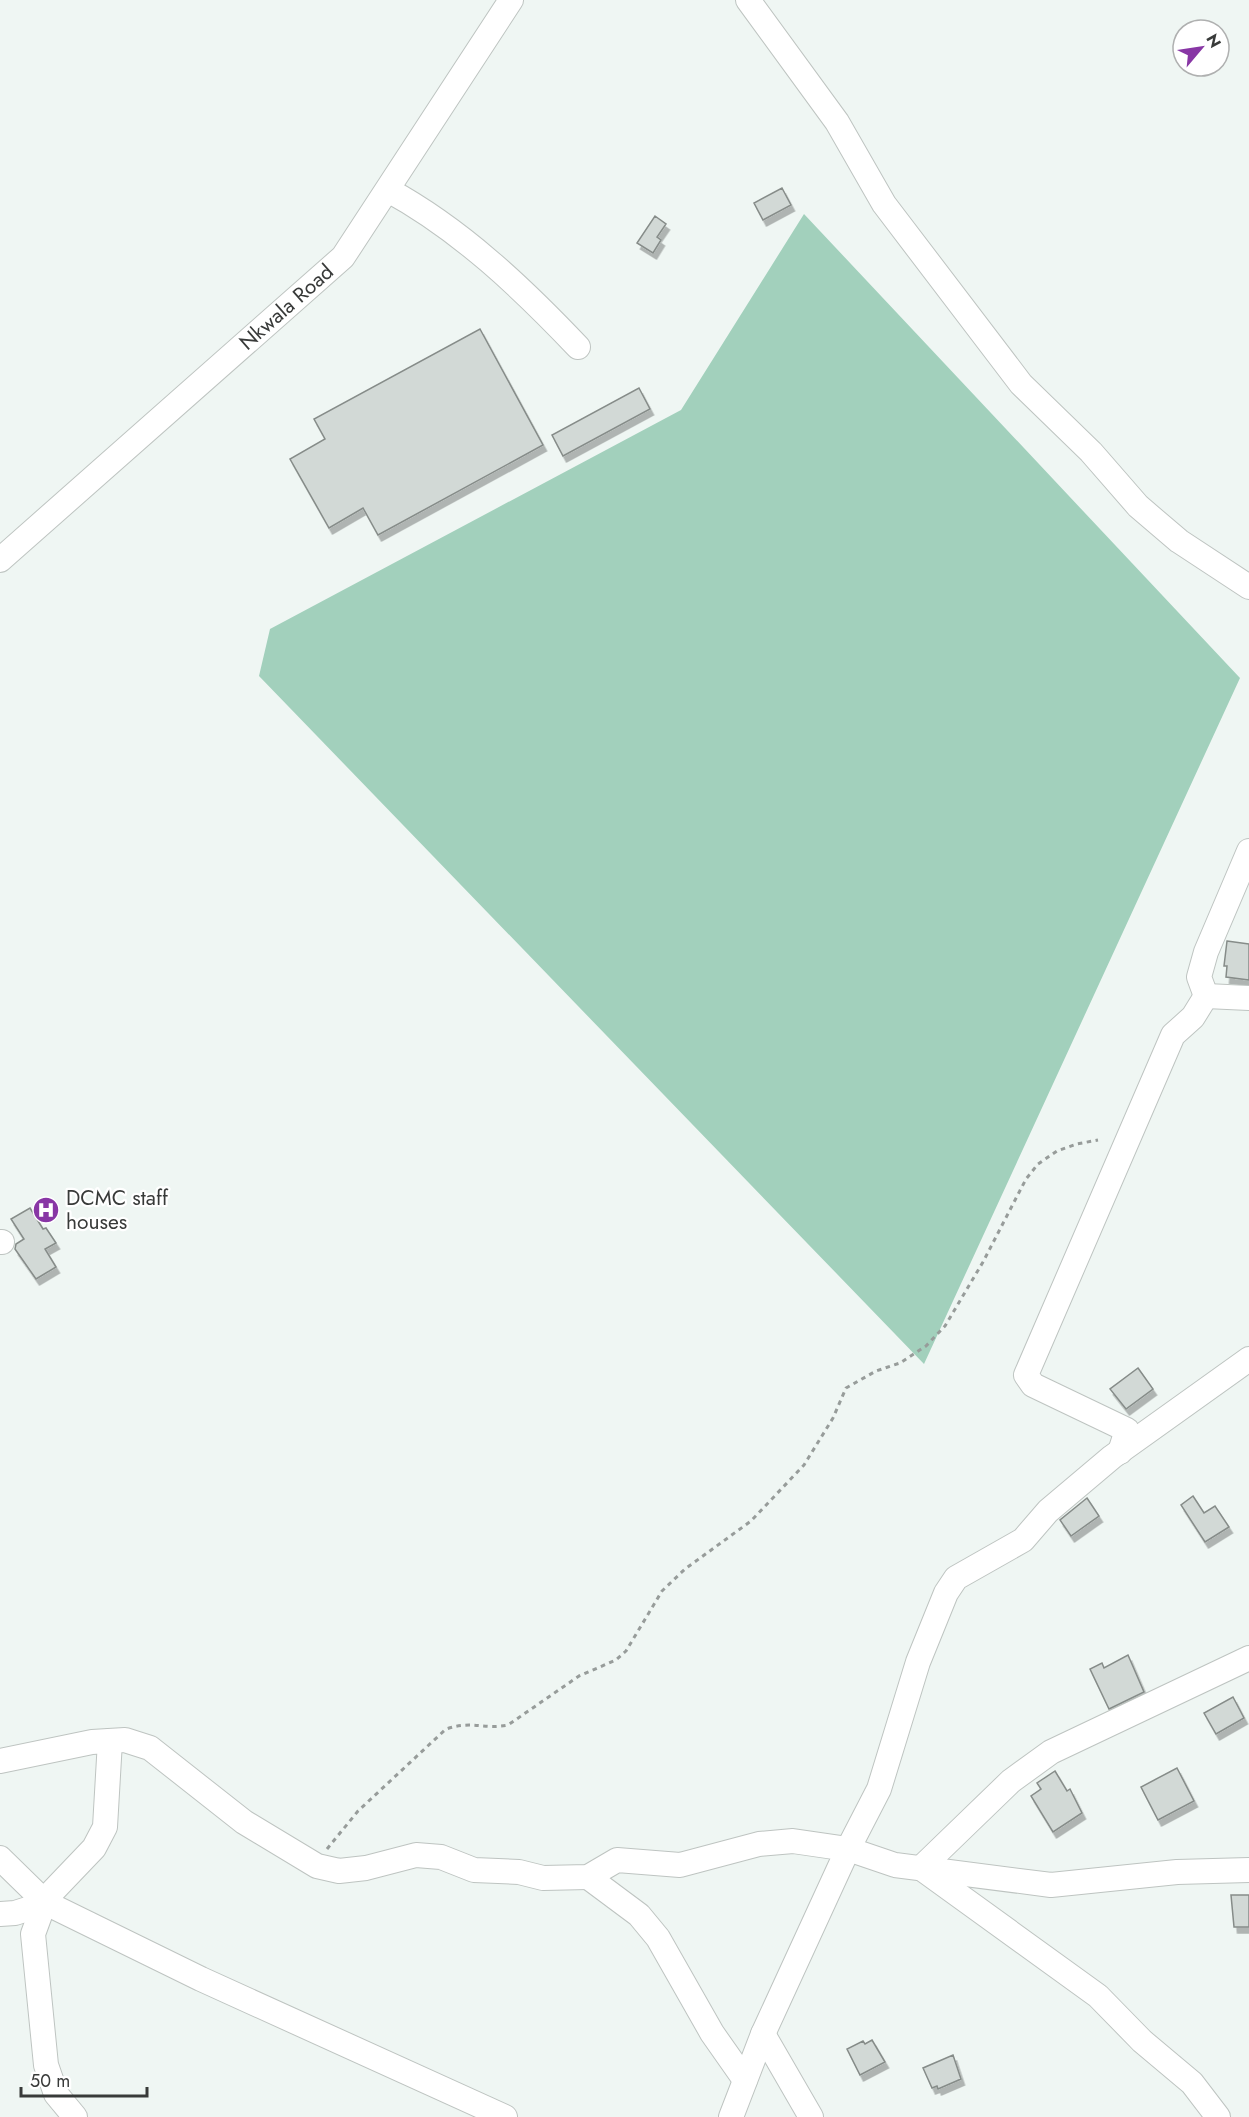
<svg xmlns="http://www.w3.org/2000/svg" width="1249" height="2117" viewBox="0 0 1249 2117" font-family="Jost,sans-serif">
	<defs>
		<filter id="shadow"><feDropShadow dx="3.5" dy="6" stdDeviation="0" flood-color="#0004"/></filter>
	</defs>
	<rect width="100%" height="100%" fill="#eff6f3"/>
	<!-- green -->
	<path fill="#a2d0bc" d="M804,214L1240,678L924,1364L259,676L270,629L681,410Z"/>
	<!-- building -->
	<path fill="#d2d9d6" stroke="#868c89" stroke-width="1.5" filter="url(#shadow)" d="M782,188L791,205L763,220L754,203Z
		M655,216L666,224L657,237L661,240L653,253L637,243Z
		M480,329L543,445L378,535L363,508L329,528L290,459L325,439L314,419Z
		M639,388L650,409L563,456L552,435Z
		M1227,941L1249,944V980L1226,977L1227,966H1224Z
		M30,1208L43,1229L46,1228L56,1243L45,1249L56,1267L36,1279L15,1249L16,1244L24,1239L11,1219Z
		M1138,1368L1153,1389L1126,1409L1110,1389Z
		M1193,1496L1204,1513L1215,1506L1229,1527L1205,1542L1181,1505Z
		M1087,1498L1099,1516L1071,1536L1060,1520Z
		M1128,1655L1144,1692L1109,1709L1090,1669L1102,1663L1104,1668Z
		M1233,1697L1244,1718L1216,1734L1204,1713Z
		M1177,1768L1194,1801L1158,1820L1141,1787Z
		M1055,1771L1067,1791L1070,1789L1082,1813L1053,1832L1031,1796L1041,1789L1037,1783Z
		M1231,1895H1249V1927H1234Z
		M872,2040L885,2062L860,2075L847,2049L863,2041L865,2044Z
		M953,2055L961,2079L938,2089L937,2086L932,2088L923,2068Z"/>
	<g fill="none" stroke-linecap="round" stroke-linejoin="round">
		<defs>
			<g id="minor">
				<path d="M748,0L837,122L884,204L1021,384L1091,452L1138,506L1179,541L1249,587"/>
				<path d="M388,190C460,229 522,288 578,347"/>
				<path id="s1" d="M0,560L343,257L511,0"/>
				<path d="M1206,996L1199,977L1206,952L1249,851"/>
				<path d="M1206,996L1249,998"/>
				<path d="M0,1242H2"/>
				<path d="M1120,1452L1127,1430L1033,1385L1026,1375L1173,1035L1193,1017L1206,996"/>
				<path d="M0,1761L92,1742L125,1740L150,1748L244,1822L317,1866L339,1871L366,1868L416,1855L441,1857L474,1870L519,1872L543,1878L588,1877L617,1860L680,1865L759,1844L793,1841L848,1849L895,1865L1051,1885L1177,1872L1249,1870"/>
				<path d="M0,1858L46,1903L201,1979L505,2117"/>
				<path d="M588,1877L639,1915L658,1938L712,2033L745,2080"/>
				<path d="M0,1914L15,1913L46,1903"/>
				<path d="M763,2034L811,2117"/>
				<path d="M75,2117L56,2094L46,2065L33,1934L41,1912L51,1893L94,1848L105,1827L110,1741"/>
				<path d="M731,2117L763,2034L848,1849L879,1789L918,1662L946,1593L956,1578L1023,1540L1048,1511L1112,1457L1249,1359"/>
				<path d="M1218,2117L1192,2083L1142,2041L1098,1996L921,1868L1011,1781L1051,1752L1249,1658"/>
			</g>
		</defs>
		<!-- minor casing -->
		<use href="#minor" stroke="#bec4c1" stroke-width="26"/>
		<!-- path -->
		<path stroke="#979c9a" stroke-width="3" stroke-dasharray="4.5 4.5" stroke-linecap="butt" d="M327,1849L358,1811L446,1729C473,1720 484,1730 508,1725L579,1676L616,1660L626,1651L662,1591L685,1569L751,1521L804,1465L833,1418L846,1388L876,1371L900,1363L926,1346L945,1326L983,1262L1026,1179L1038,1164L1057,1151L1077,1144L1098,1140"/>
		<!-- minor -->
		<use href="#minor" stroke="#fff" stroke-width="24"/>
	</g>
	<!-- icons -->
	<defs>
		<symbol id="hospital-disc" viewBox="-11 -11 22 22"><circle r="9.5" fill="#8836a5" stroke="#fff"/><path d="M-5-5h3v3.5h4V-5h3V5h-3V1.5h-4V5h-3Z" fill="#fff"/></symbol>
	</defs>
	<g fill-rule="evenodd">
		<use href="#hospital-disc" x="31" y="1195" width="30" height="30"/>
	</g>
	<g text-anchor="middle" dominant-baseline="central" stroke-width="4.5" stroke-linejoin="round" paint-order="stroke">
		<!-- street labels -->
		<g font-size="21" fill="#383a39" stroke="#fff">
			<text stroke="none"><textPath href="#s1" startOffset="382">Nkwala Road</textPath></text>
		</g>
		<!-- poi labels -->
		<g font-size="21" fill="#383a39" stroke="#fff" text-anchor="start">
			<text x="66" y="1198">DCMC staff<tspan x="66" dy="24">houses</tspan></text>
		</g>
	</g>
	<!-- north arrow -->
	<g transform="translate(1201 48) rotate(61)"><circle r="28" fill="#ffffff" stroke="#afb0b0" stroke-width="1.5"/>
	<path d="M0-4.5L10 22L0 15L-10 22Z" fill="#8836a5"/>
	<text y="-9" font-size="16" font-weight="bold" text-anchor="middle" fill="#383a39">N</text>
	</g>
	<!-- scale -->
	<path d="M21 2087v9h126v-9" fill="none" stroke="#383a39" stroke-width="3"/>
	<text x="30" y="2087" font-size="18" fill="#383a39" stroke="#ffffff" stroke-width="4.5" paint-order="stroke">50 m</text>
</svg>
